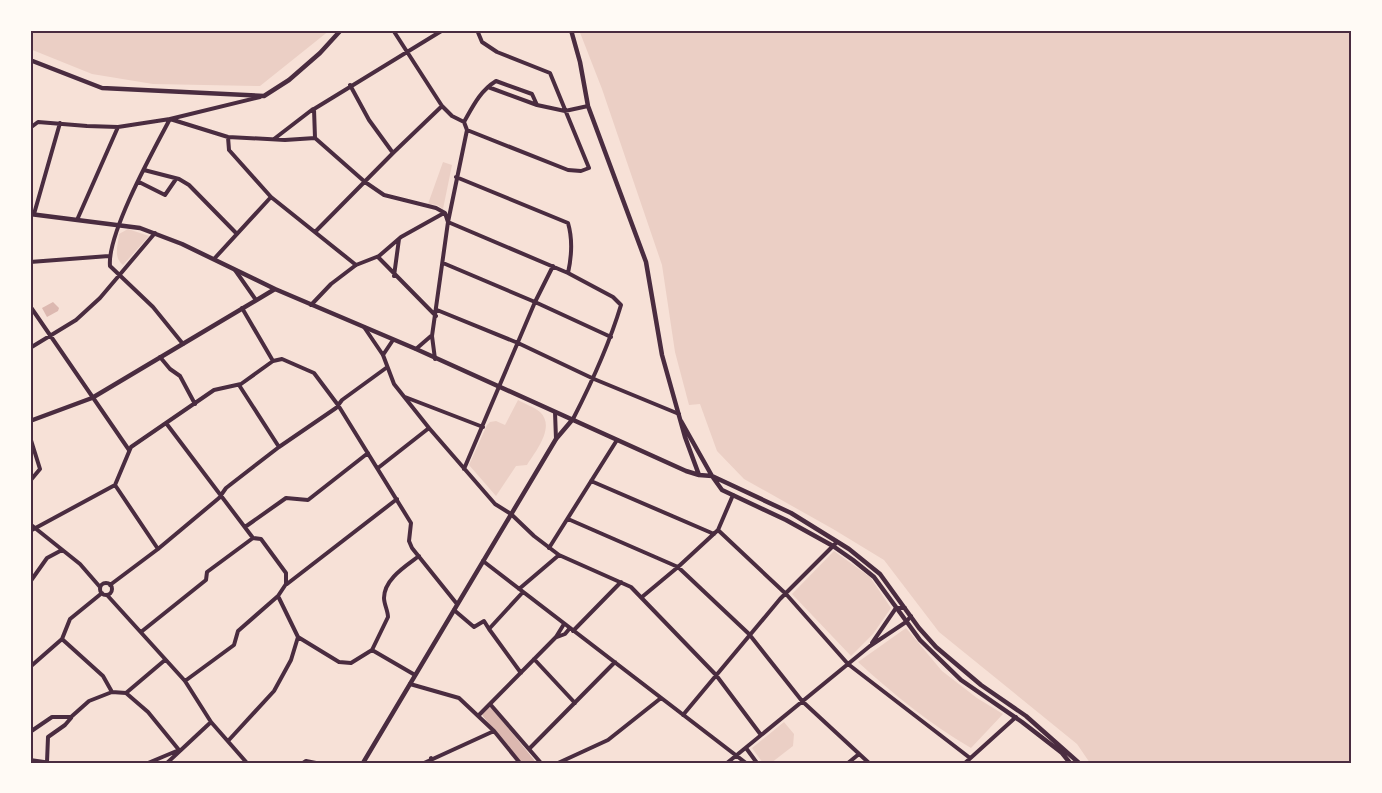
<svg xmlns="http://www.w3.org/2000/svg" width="1382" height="793" viewBox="0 0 1382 793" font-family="'Varela Round',sans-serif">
	<rect width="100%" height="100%" fill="#f7e1d7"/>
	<!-- green -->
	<path fill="#ebcfc5" d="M30,30H330L260,86L153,84L92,74L30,49Z
		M579,30H1352V763H1090L1077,744L939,632L884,560L833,529L744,479L717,451L700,404L689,405L675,352L662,265L602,89Z
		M443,162L452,165L443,209L437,205L428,204Z
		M128,229L149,236L123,265C113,257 118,246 119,234Z
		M518,400C525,404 534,407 540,412C556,427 535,452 527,465L516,466L496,496L469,465L487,425L490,422L496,421L505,425Z
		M834,551L870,577L891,608L873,634L851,656L792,594Z
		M906,628L942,671L977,698L1003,714L971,748C930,724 893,694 858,662Z
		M784,722L794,734L793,746L771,763H763L752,748Z"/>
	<!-- water -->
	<path fill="#dcb8b0" d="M53,302L59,308L58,311L47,317L42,308Z"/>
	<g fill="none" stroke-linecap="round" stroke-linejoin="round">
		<!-- river -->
		<path stroke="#dcb8b0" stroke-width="12" d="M488,713L529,763"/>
		<!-- minor -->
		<path stroke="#4a2c40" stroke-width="4" d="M393,30L442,106L452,116L464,122
			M350,85L369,120L393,153
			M488,87L537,105L565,111L588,106
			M30,128L38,122L87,126L118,127L170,119L228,137L285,140L315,138L365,182L384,195L436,208L445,213L448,222L568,273L613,297L621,305C609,345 592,382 573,419
			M467,130L568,170L581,171L589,168L550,73L497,52L482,42L477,30
			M228,137L229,150L271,197L356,265
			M315,138L314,109L443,30
			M274,139L313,109
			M144,170L179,179L189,185L237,234
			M456,177L568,223C573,240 572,255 568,273
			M139,182L165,195L176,179
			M34,214L60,123
			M77,220L118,127
			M315,232L393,153L442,106
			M378,257L436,316
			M214,259L271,197
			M30,262L109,256
			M443,263L535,302L611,337
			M235,270L256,300
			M394,276L399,239
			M311,305L331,284L356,265L379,256L401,237L444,213
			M30,306L129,450
			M242,308L273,361
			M437,310L518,343L594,379L679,414
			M364,327L383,355L394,384L429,428L495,504L511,514L534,536L559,555L631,587L716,675L761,735
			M183,344L153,307L110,266C107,234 153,151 170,119L260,97
			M30,348L76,320L100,298L155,233
			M416,349L431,336
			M383,355L393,340
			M160,357L170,369L180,376L195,404
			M435,359L432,336L448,222L467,130L464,122C473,106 480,91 496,81L532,94L537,105
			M239,385L279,447
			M405,397L483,427
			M555,412L556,439
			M166,423L253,538L261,539L286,573V584L278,596L298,637L339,662L351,663L372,650L415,675
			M30,437L40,469L30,481
			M378,468L429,428
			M464,469L535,302L553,266
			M591,481L714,534
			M115,485L158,549
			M568,519L678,567L749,634L802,701L869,763
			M30,524L80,564L100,587
			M245,527L286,498L308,500L368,453
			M718,530L786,594L848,664L970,758
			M30,531L115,485L131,447L214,390L241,384L273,361L282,359L314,373L338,405L411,523L409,541L412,548L457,604
			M549,548L617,440
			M483,561L746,763
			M30,582L47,558L62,550
			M100 589a6 6 0 1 1 12 0a6 6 0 1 1-12 0Z
			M287,584L397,499
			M110,585L158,549L219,498L226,488L279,447L336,408L342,400L386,368
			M519,589L559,555
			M107,595L185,681L211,722L247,763
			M642,597L678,567L718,530L733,495
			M454,610L474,627L484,621L489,629L523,592
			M489,629L521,673
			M573,631L621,582
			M141,632L206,580L207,572L253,538
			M557,637L565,634L570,628
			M62,639L103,676L112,692L126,693L148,712L179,750L148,763
			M872,643L896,608H905
			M372,650L388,617C388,611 384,604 384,598C384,579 406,566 419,556
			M534,659L575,703
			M30,667L62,639L70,619L102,593
			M185,681L234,645L238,631L278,596
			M410,684L459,698L494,731L520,763
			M126,693L165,660
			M490,704L541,763
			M479,715L556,637L564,624
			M683,715L780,599L837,542
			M30,732L52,717H71L89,701L112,692
			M228,741L274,691L291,660L298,637
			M746,748L757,763
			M529,749L615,662
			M431,758L435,763
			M30,760L51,763
			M47,762L48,737L65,725L71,718
			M167,763L211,722
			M303,763L306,761L316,763
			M424,763L494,731
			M558,763L608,740L661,698
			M727,763L870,646L906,622L911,616
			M848,763L859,754
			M965,763L1016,717"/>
		<!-- tertiary -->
		<path stroke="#4a2c40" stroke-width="4.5" d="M571,30L580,62L588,106L646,262L662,355L685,437L699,475
			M30,60L102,88L264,96L289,80L320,53L341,30
			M30,214L140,228L182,244L275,289
			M30,421L92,398L275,289L416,349L686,471L699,475L712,476L722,490L786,520L833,546L853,560L874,577L920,640L961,680L1022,722L1062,753L1070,763
			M681,421L712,476L791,513L849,549L880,574L919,628L936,647L981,685L1026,716L1079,763
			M363,763L556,439L573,419"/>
	</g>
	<!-- border -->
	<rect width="1382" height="793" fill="none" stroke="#fffaf5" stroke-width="63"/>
	<rect x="32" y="32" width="1318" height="730" fill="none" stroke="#4a2c40" stroke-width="2"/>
</svg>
